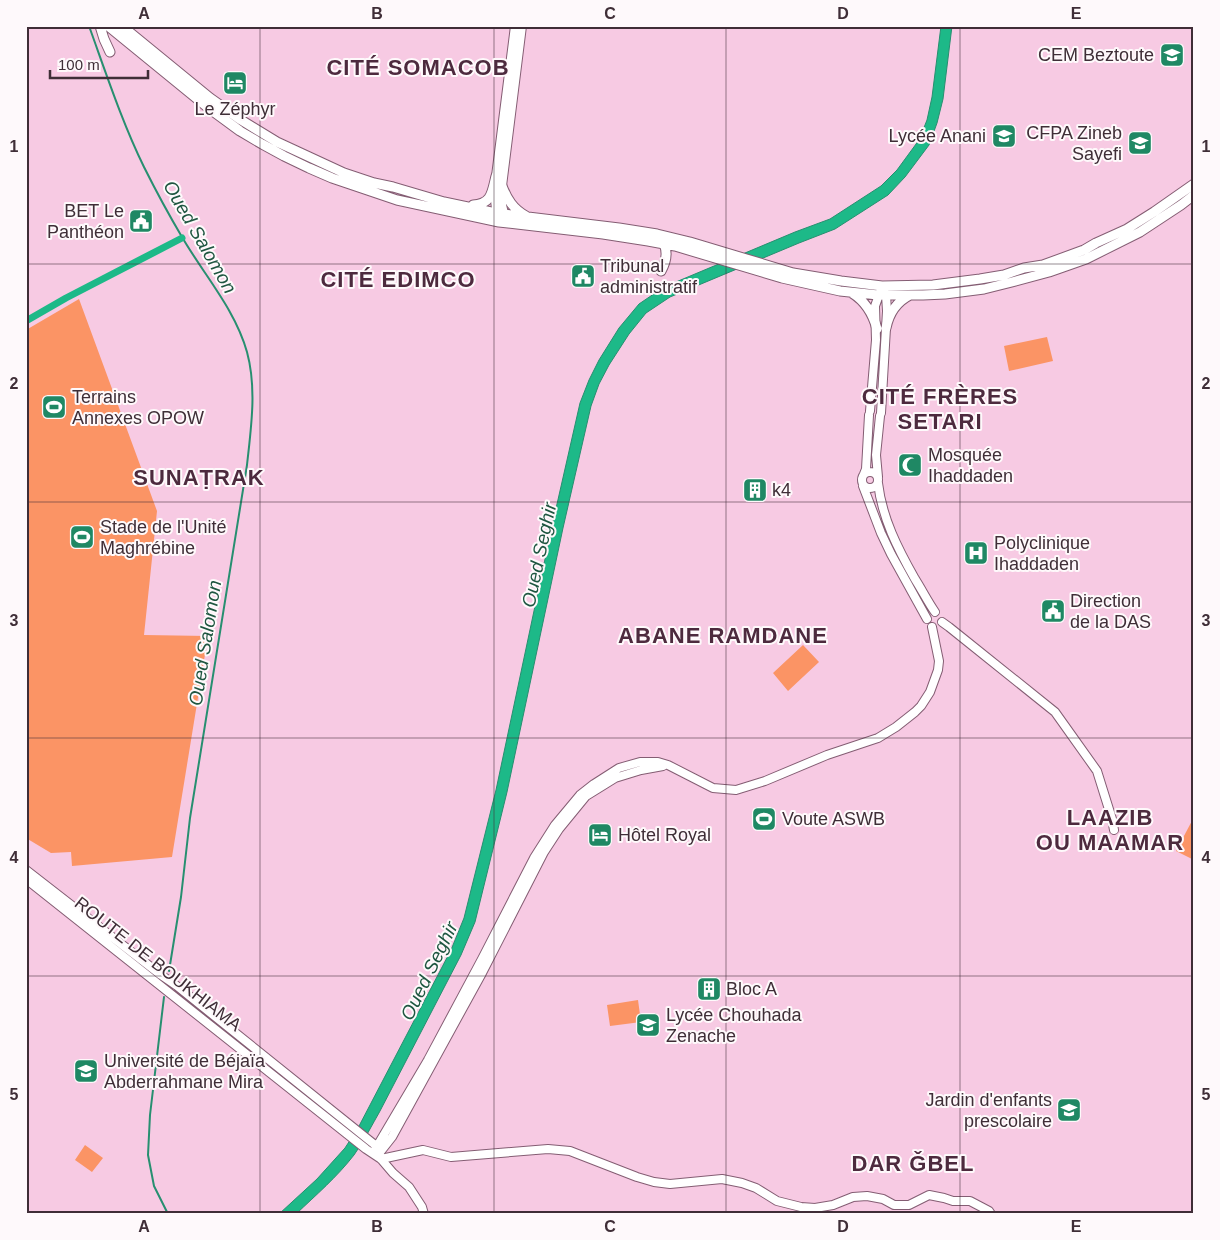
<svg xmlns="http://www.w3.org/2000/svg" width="1220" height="1240" viewBox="0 0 1220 1240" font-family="Arial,sans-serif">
	<rect width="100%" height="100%" fill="#f7cae3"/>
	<!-- green -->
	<path fill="#fb9465" d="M79,299L157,511L144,635L208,636L172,857L72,866L71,852L51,853L26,838V330Z
		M1047,337L1053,361L1009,371L1004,346Z
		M803,645L819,662L788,691L773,673Z
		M1194,817V860L1176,851Z
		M638,1000L641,1022L610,1026L607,1005Z
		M85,1145L103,1158L92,1172L75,1160Z"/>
	<!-- water -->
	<path fill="#1db988" stroke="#278f70" d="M941,26H952L943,99L937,123L929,145L905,177L888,195L835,229L799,243L670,297L646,313L629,334L609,365L599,384L591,406L563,528L507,792L475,922L461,955L380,1111C372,1125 364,1141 354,1155C337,1177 316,1195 296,1214H279L317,1179L345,1148L358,1128L451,950L464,918L496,790L552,526L580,403L589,380L599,360L619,328L639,304L664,287L795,232L830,219L881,186L897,170L919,140L927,120L932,97Z"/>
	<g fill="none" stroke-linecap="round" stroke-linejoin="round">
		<!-- stream -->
		<path stroke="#278f70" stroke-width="2" d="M89,26C106,73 122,122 144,167C156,191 169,215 182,237C204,275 235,309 247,352C257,389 251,428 247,465L190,818L181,897L169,971
			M164,997L150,1115L148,1155L154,1186L168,1214"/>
		<!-- canal -->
		<path stroke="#1db988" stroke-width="7" d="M26,321L66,298L182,238"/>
		<defs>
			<path id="secondary" d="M497,218L495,200V184L515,26
				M505,218L502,205V186L522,26
				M870,411L876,340L875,306L880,292
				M881,413L887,311L886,295L884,291
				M862 480a8 8 0 1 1 16 0a8 8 0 1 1-16 0Z
				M864,474L866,469L869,415
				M878,477L876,455L880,416
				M878,483C882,518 898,549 915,579C922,590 928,602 935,612
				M863,486L881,533L891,554L927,619
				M942,622L949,627L1055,712L1097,771L1112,819L1114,830
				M26,870L161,975L177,986L380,1149
				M26,879L366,1149L381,1159L393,1173L409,1187L422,1207L424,1214
				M373,1153L428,1060L482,959L534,858L555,825L580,795L594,784L619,768L640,762H658L668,765L713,788L736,790L765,781L827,755L878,738L896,727L915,712L921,706L930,692L938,670L939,661L932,627
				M377,1156L392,1137L482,973L544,852L559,829L586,796L615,778L641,770L663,766
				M381,1159L423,1150L451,1157L548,1149L570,1151L637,1177L654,1182L670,1184L722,1179L742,1183L756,1188L777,1201L801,1207L815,1208L833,1205L853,1197L867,1196L883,1199L894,1205H909L929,1195L944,1198L953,1201H970L989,1211L991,1214"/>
			<path id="primary" d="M100,26L104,39L110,52
				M108,26L206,106L240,131L262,144L284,156L309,168L332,178L397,200L499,222L603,234L648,241L675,246L782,278L840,291L878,295H923L945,294L984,289L1012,282L1049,272L1086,259L1140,232L1181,205L1194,195
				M122,26L210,98L241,120L277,142L344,173L374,183L393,187L444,202L496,213L619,228L657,234L690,242L793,273L841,281L882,286L933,285L980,279L1004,275L1024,268L1043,265L1084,250L1096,243L1127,229L1154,212L1194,184
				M502,186C507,199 513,209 526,216
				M473,205C492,204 492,192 496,176
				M661,271C666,262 668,253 664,244
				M852,293C865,301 873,314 877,329
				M886,328C889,313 896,302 910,295"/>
		</defs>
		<!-- secondary casing -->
		<use href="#secondary" stroke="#845d73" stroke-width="10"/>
		<!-- primary casing -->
		<use href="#primary" stroke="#845d73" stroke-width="11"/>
		<!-- secondary -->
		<use href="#secondary" stroke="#fff" stroke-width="8"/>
		<!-- primary -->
		<use href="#primary" stroke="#fff" stroke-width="9"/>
	</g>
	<!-- grid -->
	<path fill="none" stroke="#3f2e37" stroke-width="1" stroke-opacity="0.55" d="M260,26V1214M494,26V1214M726,26V1214M960,26V1214M26,264H1194M26,502H1194M26,738H1194M26,976H1194"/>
	<!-- icons -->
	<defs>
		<symbol id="school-square" viewBox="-11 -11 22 22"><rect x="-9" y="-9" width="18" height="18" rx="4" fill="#1f8864" stroke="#fef9fb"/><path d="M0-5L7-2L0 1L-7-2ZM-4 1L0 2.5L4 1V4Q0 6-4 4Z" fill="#fff"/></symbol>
		<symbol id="hotel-square" viewBox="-11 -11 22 22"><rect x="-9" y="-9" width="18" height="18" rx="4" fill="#1f8864" stroke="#fef9fb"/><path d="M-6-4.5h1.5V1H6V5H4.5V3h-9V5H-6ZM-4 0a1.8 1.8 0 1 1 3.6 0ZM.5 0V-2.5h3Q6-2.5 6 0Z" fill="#fff"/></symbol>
		<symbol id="university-square" viewBox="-11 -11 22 22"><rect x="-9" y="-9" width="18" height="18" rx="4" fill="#1f8864" stroke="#fef9fb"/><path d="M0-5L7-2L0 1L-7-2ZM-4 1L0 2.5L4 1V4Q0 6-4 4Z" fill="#fff"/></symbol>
		<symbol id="civic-square" viewBox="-11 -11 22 22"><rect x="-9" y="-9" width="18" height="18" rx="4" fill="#1f8864" stroke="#fef9fb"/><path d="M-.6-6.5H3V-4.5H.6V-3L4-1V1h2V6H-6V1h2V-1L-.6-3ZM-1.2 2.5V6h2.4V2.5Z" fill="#fff"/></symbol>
		<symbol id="stadium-square" viewBox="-11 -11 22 22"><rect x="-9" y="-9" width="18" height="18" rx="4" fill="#1f8864" stroke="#fef9fb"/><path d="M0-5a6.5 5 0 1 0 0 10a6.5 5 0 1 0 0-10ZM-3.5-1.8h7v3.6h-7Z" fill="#fff"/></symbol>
		<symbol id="mosque-square" viewBox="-11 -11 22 22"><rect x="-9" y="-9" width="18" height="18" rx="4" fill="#1f8864" stroke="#fef9fb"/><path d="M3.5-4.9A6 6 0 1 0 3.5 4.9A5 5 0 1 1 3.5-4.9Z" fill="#fff"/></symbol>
		<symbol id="building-square" viewBox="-11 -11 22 22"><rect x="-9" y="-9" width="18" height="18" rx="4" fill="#1f8864" stroke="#fef9fb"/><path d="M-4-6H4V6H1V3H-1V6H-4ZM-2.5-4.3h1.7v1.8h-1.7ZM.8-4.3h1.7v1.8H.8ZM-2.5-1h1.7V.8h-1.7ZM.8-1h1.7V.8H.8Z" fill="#fff"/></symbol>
		<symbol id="hospital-square" viewBox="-11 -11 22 22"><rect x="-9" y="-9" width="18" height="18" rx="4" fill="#1f8864" stroke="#fef9fb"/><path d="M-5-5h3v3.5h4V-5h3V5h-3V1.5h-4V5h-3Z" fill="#fff"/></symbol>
	</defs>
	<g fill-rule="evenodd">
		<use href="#school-square" x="1158" y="41" width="28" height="28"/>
		<use href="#hotel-square" x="221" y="69" width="28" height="28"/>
		<use href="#school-square" x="990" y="122" width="28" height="28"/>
		<use href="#university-square" x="1126" y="129" width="28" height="28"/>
		<use href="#civic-square" x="127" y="207" width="28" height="28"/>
		<use href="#civic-square" x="569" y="262" width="28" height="28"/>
		<use href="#stadium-square" x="40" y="393" width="28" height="28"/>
		<use href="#mosque-square" x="896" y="451" width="28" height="28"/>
		<use href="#building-square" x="741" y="476" width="28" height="28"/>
		<use href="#stadium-square" x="68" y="523" width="28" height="28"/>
		<use href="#hospital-square" x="962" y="539" width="28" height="28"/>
		<use href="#civic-square" x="1039" y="597" width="28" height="28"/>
		<use href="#stadium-square" x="750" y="805" width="28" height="28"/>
		<use href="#hotel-square" x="586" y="821" width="28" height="28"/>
		<use href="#building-square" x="695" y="975" width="28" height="28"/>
		<use href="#school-square" x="634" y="1011" width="28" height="28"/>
		<use href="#university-square" x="72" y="1057" width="28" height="28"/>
		<use href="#school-square" x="1055" y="1096" width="28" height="28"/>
	</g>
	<g text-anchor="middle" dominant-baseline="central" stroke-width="4" stroke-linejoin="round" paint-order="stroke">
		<!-- poi labels -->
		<g font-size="18" fill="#3f2e37" stroke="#fef9fb" text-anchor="start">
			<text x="1154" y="55" text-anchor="end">CEM Beztoute</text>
			<text x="235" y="109" text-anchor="middle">Le Zéphyr</text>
			<text x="1122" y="133" text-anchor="end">CFPA Zineb<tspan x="1122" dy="21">Sayefi</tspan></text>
			<text x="986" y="136" text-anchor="end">Lycée Anani</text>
			<text x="124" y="211" text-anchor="end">BET Le<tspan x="124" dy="21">Panthéon</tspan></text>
			<text x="600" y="266">Tribunal<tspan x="600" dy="21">administratif</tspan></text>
			<text x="72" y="397">Terrains<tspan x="72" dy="21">Annexes OPOW</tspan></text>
			<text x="928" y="455">Mosquée<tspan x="928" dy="21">Ihaddaden</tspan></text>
			<text x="772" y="490">k4</text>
			<text x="100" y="527">Stade de l'Unité<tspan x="100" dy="21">Maghrébine</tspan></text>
			<text x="994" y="543">Polyclinique<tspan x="994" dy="21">Ihaddaden</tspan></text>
			<text x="1070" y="601">Direction<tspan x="1070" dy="21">de la DAS</tspan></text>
			<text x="782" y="819">Voute ASWB</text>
			<text x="618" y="835">Hôtel Royal</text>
			<text x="726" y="989">Bloc A</text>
			<text x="666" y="1015">Lycée Chouhada<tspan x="666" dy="21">Zenache</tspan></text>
			<text x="104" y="1061">Université de Béjaïa<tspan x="104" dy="21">Abderrahmane Mira</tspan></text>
			<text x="1052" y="1100" text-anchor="end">Jardin d'enfants<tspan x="1052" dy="21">prescolaire</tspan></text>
		</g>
		<!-- street labels -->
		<g font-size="18" fill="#3f2e37" stroke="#fef9fb">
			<text transform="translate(158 964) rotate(38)">ROUTE DE BOUKHIAMA</text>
		</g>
		<!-- water labels -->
		<g font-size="19" font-style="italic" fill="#1f5641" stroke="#fef9fb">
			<text transform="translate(200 237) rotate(60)">Oued Salomon</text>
			<text transform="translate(539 555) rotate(-78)">Oued Seghir</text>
			<text transform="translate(205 643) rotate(-81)">Oued Salomon</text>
			<text transform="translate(429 971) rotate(-64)">Oued Seghir</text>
		</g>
		<!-- district labels -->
		<g font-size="22" font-weight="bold" letter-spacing="1" fill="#4d2a3e" stroke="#fef9fb">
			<text x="418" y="67">CITÉ SOMACOB</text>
			<text x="398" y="279">CITÉ EDIMCO</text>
			<text x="940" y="396">CITÉ FRÈRES<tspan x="940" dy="25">SETARI</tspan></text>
			<text x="199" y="477">SUNAṬRAK</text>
			<text x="723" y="635">ABANE RAMDANE</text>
			<text x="1110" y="817">LAAZIB<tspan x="1110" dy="25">OU MAAMAR</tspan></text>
			<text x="913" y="1163">DAR ǦBEL</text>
		</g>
	</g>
	<!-- border -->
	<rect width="1220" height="1240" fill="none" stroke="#fef9fb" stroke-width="55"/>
	<!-- scale -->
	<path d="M50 70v8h98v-8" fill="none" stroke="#3f2e37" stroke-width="2.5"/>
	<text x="58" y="70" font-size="15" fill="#3f2e37" stroke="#fef9fb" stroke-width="4" paint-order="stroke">100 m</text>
	<rect x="28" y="28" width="1164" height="1184" fill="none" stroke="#3f2e37" stroke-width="2"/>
	<g font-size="16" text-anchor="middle" font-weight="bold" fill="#3f2e37">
		<text x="144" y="19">A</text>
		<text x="377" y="19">B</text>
		<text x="610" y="19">C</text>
		<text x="843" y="19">D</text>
		<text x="1076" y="19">E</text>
		<text x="14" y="152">1</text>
		<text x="1206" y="152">1</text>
		<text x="14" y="389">2</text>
		<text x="1206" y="389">2</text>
		<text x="14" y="626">3</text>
		<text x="1206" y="626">3</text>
		<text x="14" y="863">4</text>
		<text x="1206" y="863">4</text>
		<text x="14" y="1100">5</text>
		<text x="1206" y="1100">5</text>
		<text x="144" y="1232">A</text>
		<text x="377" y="1232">B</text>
		<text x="610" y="1232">C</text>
		<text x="843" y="1232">D</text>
		<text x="1076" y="1232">E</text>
	</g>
</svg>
